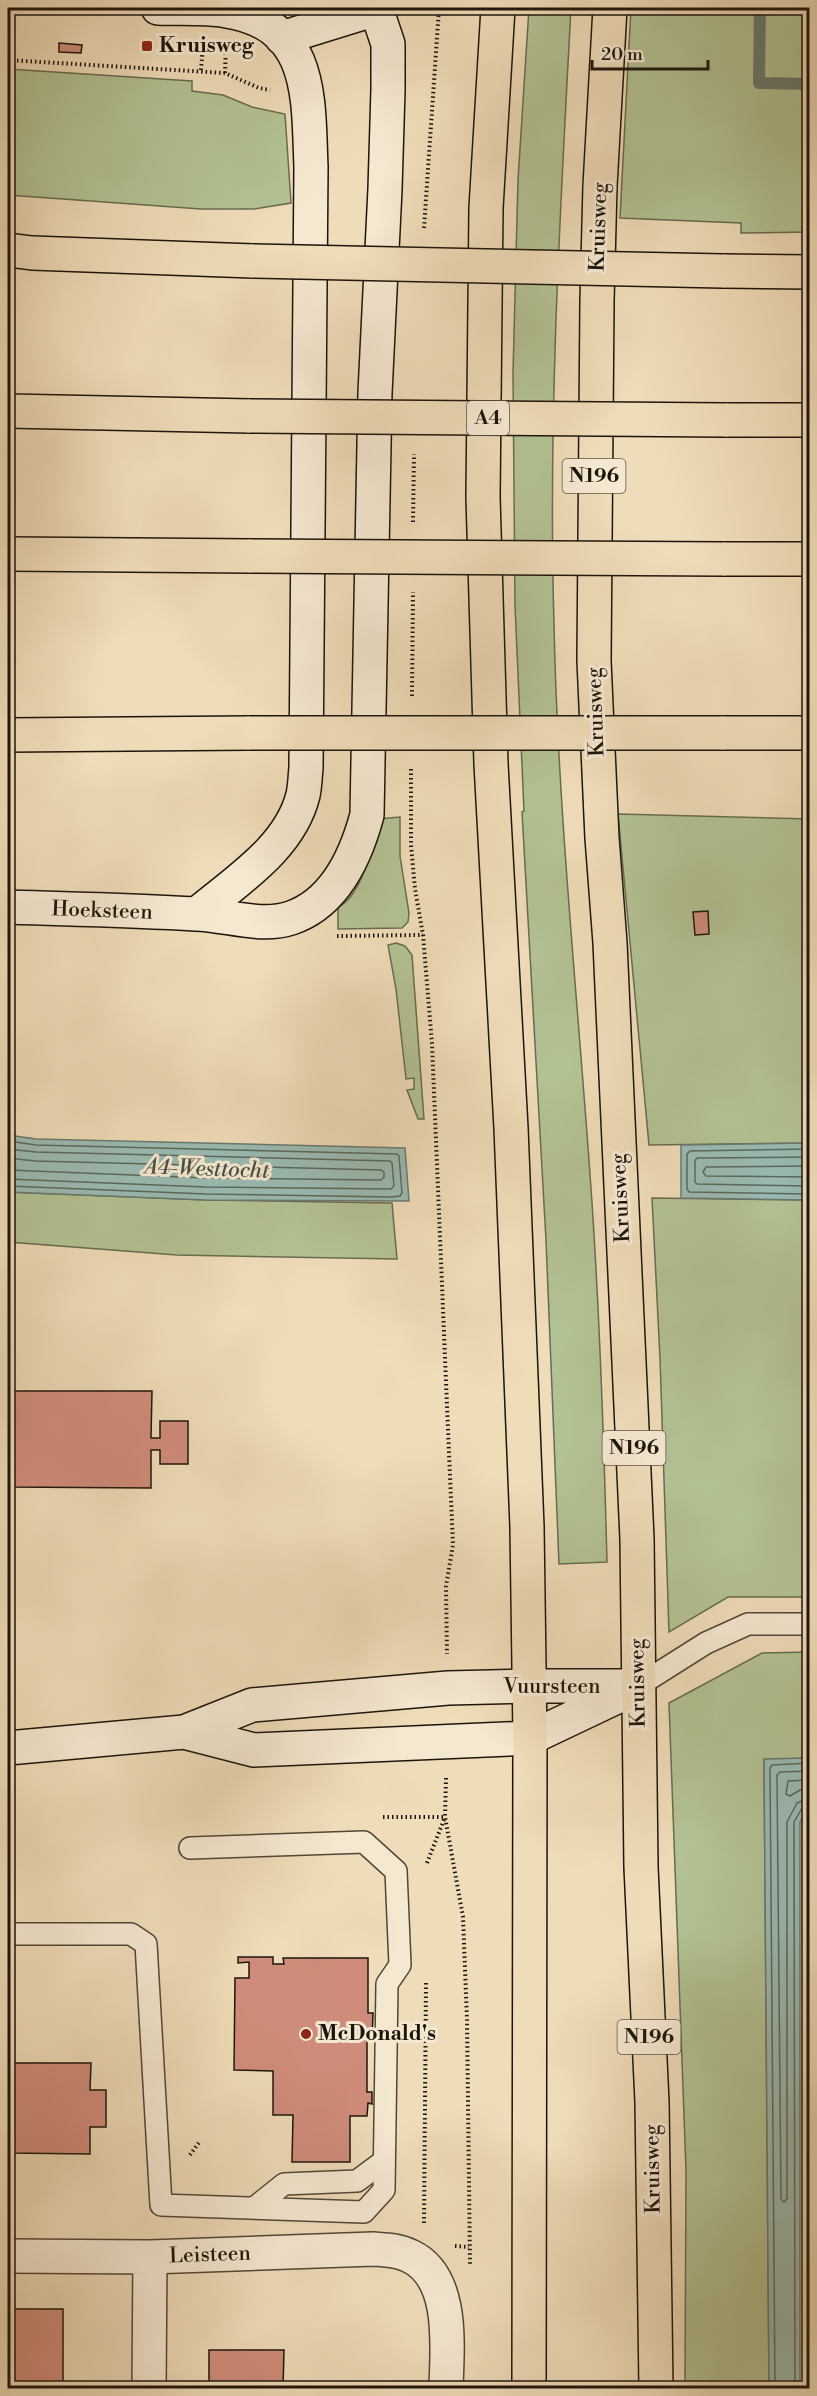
<svg xmlns="http://www.w3.org/2000/svg" width="817" height="2396" viewBox="0 0 817 2396" font-family="'Libre Bodoni',serif">
	<rect width="100%" height="100%" fill="#efdcb8"/>
	<filter id="stains"><feTurbulence type="fractalNoise" baseFrequency=".00333" numOctaves="4"/><feColorMatrix values="0 0 0 0 .2 0 0 0 0 .09 0 0 0 0 .02 0 0 0 .5 -.17"/></filter>
	<radialGradient id="worn" r=".72"><stop offset=".6" stop-color="#630" stop-opacity="0"/><stop offset="1" stop-color="#630" stop-opacity=".3"/></radialGradient>
	<!-- green -->
	<path fill="#b3c293" stroke="#686c50" stroke-width="1.5" d="M529,8H571C560,213 548,419 554,625C558,818 579,1010 592,1203C600,1322 604,1442 607,1562L559,1564L546,1240L522,812L524,811L515,606L513,373L518,180Z
		M631,8H809V232L741,233V223L620,218Z
		M8,69L192,81V91L223,95L252,107L285,114L291,203L254,209H201L8,195Z
		M618,814L809,819V1143L649,1145Z
		M400,817V856L409,913L408,922L402,928L338,929V907C361,897 375,842 378,819Z
		M396,943L405,946L412,955L424,1119H418L407,1090L414,1089V1078L406,1079L396,989L388,945Z
		M8,1192L206,1200L392,1203L397,1259L177,1255L8,1242Z
		M652,1198L810,1200L809,1597H728L669,1632L660,1358Z
		M809,1652V1758L764,1760L769,2388H685L686,2171L669,1703L762,1653Z"/>
	<!-- water -->
	<path fill="#9abbb2" stroke="#687970" stroke-width="1.5" d="M8,1135L36,1139L405,1148L409,1201L206,1200L8,1192Z
		M809,1143V1200L681,1198V1145Z
		M809,1758V1807L800,1822V2388H769L764,1759Z"/>
	<g fill="none" stroke-linecap="round" stroke-linejoin="round">
		<!-- shore -->
		<path stroke="#5b685f" stroke-width="1.5" d="M8,1141L36,1145L397,1154L399,1156L402,1193L400,1196L392,1197L206,1194L8,1186
			M8,1149L36,1152L390,1161L392,1163L394,1186L391,1189L206,1187L8,1179
			M810,1149L690,1151L687,1154V1189L689,1192L810,1194
			M810,1157L697,1158L695,1161V1182L697,1184L810,1186
			M8,1158L35,1161L381,1170L384,1172V1177L381,1180L207,1178L8,1170
			M810,1166L706,1167L703,1172L706,1176L810,1177
			M810,1771L780,1772L777,1775L781,2199L784,2202L787,2199V1822L797,1803L810,1798
			M810,1780L788,1781L786,1794L790,1796L800,1790L810,1789
			M775,2388L770,1768L772,1765L810,1763
			M795,2388L794,1822L802,1808L810,1805"/>
		<!-- stream -->
		<path stroke="#687970" stroke-width="12" d="M760,8L759,83L810,84"/>
	</g>
	<!-- building -->
	<path fill="#d08c7a" stroke="#1c150c" stroke-width="1.5" d="M59,43L82,45L81,53L59,52Z
		M708,911L709,934L695,935L693,912Z
		M8,1391H152L151,1438H160V1421H188V1464H160V1450H151V1488L8,1487Z
		M238,1957H273V1964H284L283,1958H368V2013H373L372,2040H367V2092H372V2104L368,2103L367,2116H350V2162H292L293,2115H273V2071L234,2070L235,1978H249V1962L238,1963Z
		M8,2063H91L90,2090H106V2127H90V2154L8,2153Z
		M8,2309H63V2387L104,2388H8Z
		M209,2350H284L283,2388H209Z"/>
	<g fill="none" stroke-linecap="round" stroke-linejoin="round">
		<defs>
			<path id="lane" d="M638,1686L706,1643L748,1624H810
				M8,1934H131L146,1944L161,2205L364,2212L384,2190L387,1984L400,1965L396,1871L364,1842L190,1848
				M254,2208L284,2184L357,2181L384,2161"/>
			<path id="street" d="M8,2256L150,2257L373,2249C385,2250 398,2250 410,2256C455,2277 447,2348 446,2388
				M149,2388L150,2257"/>
			<path id="secondary" d="M158,8C180,9 205,7 227,11C314,25 308,98 311,167L306,768C305,777 305,786 303,795C290,848 236,881 197,914
				M282,38L379,8
				M8,907C70,909 133,910 196,914C227,915 261,928 291,918C335,903 356,856 367,815L375,393L385,189L388,90V44L376,8
				M184,1732L254,1750L530,1738L631,1690
				M8,1748L184,1732L252,1705L448,1688L529,1686H638"/>
			<path id="highway" d="M498,8L486,208L483,497L491,764L511,1128L527,1527L530,1738L529,2388
				M610,8L600,186L597,301L594,661L602,838L610,943L637,1539L641,1867L652,2102L656,2388
				M8,250L32,253L253,261
				M723,271L810,272
				M8,411L250,416
				M725,420H810
				M8,554L251,556
				M723,559H810
				M721,733H810
				M8,735L250,733"/>
		</defs>
		<!-- lane casing -->
		<use href="#lane" stroke="#514737" stroke-width="24"/>
		<!-- street casing -->
		<use href="#street" stroke="#514737" stroke-width="36"/>
		<!-- secondary casing -->
		<use href="#secondary" stroke="#1c150c" stroke-width="36"/>
		<!-- highway casing -->
		<use href="#highway" stroke="#1c150c" stroke-width="36"/>
		<!-- path -->
		<path stroke="#1c150c" stroke-width="4" stroke-dasharray="1.5 3" stroke-linecap="butt" d="M165,48L203,51
			M8,60L225,73L259,88L270,90
			M201,70L203,44
			M225,73L226,47
			M424,228L439,8
			M413,522L414,454
			M412,696L413,592
			M411,769V845L415,889L423,935L432,1044L448,1430L453,1545L446,1586L447,1654
			M337,936L423,935
			M446,1778L445,1817L463,1917L467,2020L470,2264
			M383,1817H445
			M427,1863L445,1817
			M190,2155L200,2141
			M424,2223L426,1982
			M455,2246L469,2247"/>
		<!-- lane -->
		<use href="#lane" stroke="#f5e8d1" stroke-width="21"/>
		<!-- street -->
		<use href="#street" stroke="#f5e8d1" stroke-width="33"/>
		<!-- secondary -->
		<use href="#secondary" stroke="#f5e8d1" stroke-width="33"/>
		<!-- highway -->
		<use href="#highway" stroke="#efdcb8" stroke-width="33"/>
		<defs>
			<path id="highway-bridge" d="M253,261L723,271
				M250,416L725,420
				M251,556L723,559
				M250,733H721"/>
		</defs>
		<!-- highway-bridge casing -->
		<use href="#highway-bridge" stroke="#1c150c" stroke-width="36" stroke-linecap="butt"/>
		<!-- highway-bridge -->
		<use href="#highway-bridge" stroke="#efdcb8" stroke-width="33"/>
	</g>
	<!-- markers -->
	<g fill="#8f2418" stroke="#f5e8d1" stroke-width="2">
		<rect x="141" y="40" width="12" height="12" rx="3"/>
		<circle cx="306" cy="2034" r="6"/>
	</g>
	<g text-anchor="middle" dominant-baseline="central" stroke-width="6" stroke-linejoin="round" paint-order="stroke">
		<!-- shield labels -->
		<g fill="#f5e8d1" stroke="#5d5447" stroke-width="1.5">
			<rect x="467" y="401" width="42" height="34" rx="4.5"/>
			<rect x="562.5" y="459" width="63" height="34" rx="4.5"/>
			<rect x="602.5" y="1431" width="63" height="34" rx="4.5"/>
			<rect x="617.5" y="2020" width="63" height="34" rx="4.5"/>
		</g>
		<g font-size="20" font-weight="bold" fill="#1c150c">
			<text x="488" y="418">A4</text>
			<text x="594" y="476">N196</text>
			<text x="634" y="1448">N196</text>
			<text x="649" y="2037">N196</text>
		</g>
		<!-- poi labels -->
		<g font-size="21" font-weight="bold" fill="#1c150c" stroke="#f5e8d1" text-anchor="start">
			<text x="159" y="46">Kruisweg</text>
			<text x="318" y="2034">McDonald's</text>
		</g>
		<!-- street labels -->
		<g font-size="21" fill="#1c150c" stroke="#f5e8d1">
			<text transform="translate(599 227) rotate(-88)">Kruisweg</text>
			<text transform="translate(596 712) rotate(-92)">Kruisweg</text>
			<text transform="translate(102 911) rotate(2)">Hoeksteen</text>
			<text transform="translate(621 1198) rotate(-93)">Kruisweg</text>
			<text transform="translate(638 1683) rotate(-91)">Kruisweg</text>
			<text x="552" y="1687">Vuursteen</text>
			<text transform="translate(653 2169) rotate(-91)">Kruisweg</text>
			<text transform="translate(210 2255) rotate(-2)">Leisteen</text>
		</g>
		<!-- water labels -->
		<g font-size="22" font-style="italic" fill="#484f46" stroke="#f5e8d1">
			<text transform="translate(207 1169) rotate(2)">A4-Westtocht</text>
		</g>
	</g>
	<!-- margin -->
	<rect width="817" height="2396" fill="none" stroke="#efdcb8" stroke-width="30"/>
	<rect x="9" y="9" width="799" height="2378" fill="none" stroke="#1c150c" stroke-width="3"/>
	<rect x="15" y="15" width="787" height="2366" fill="none" stroke="#1c150c" stroke-width="1.5"/>
	<!-- scale -->
	<path d="M592 60v9h116v-9" fill="none" stroke="#1c150c" stroke-width="3"/>
	<text x="601" y="60" font-size="18" fill="#1c150c" stroke="#f5e8d1" stroke-width="4.5" paint-order="stroke">20 m</text>
	<rect width="100%" height="100%" filter="url(#stains)"/>
	<rect width="100%" height="100%" fill="url(#worn)"/>
</svg>
